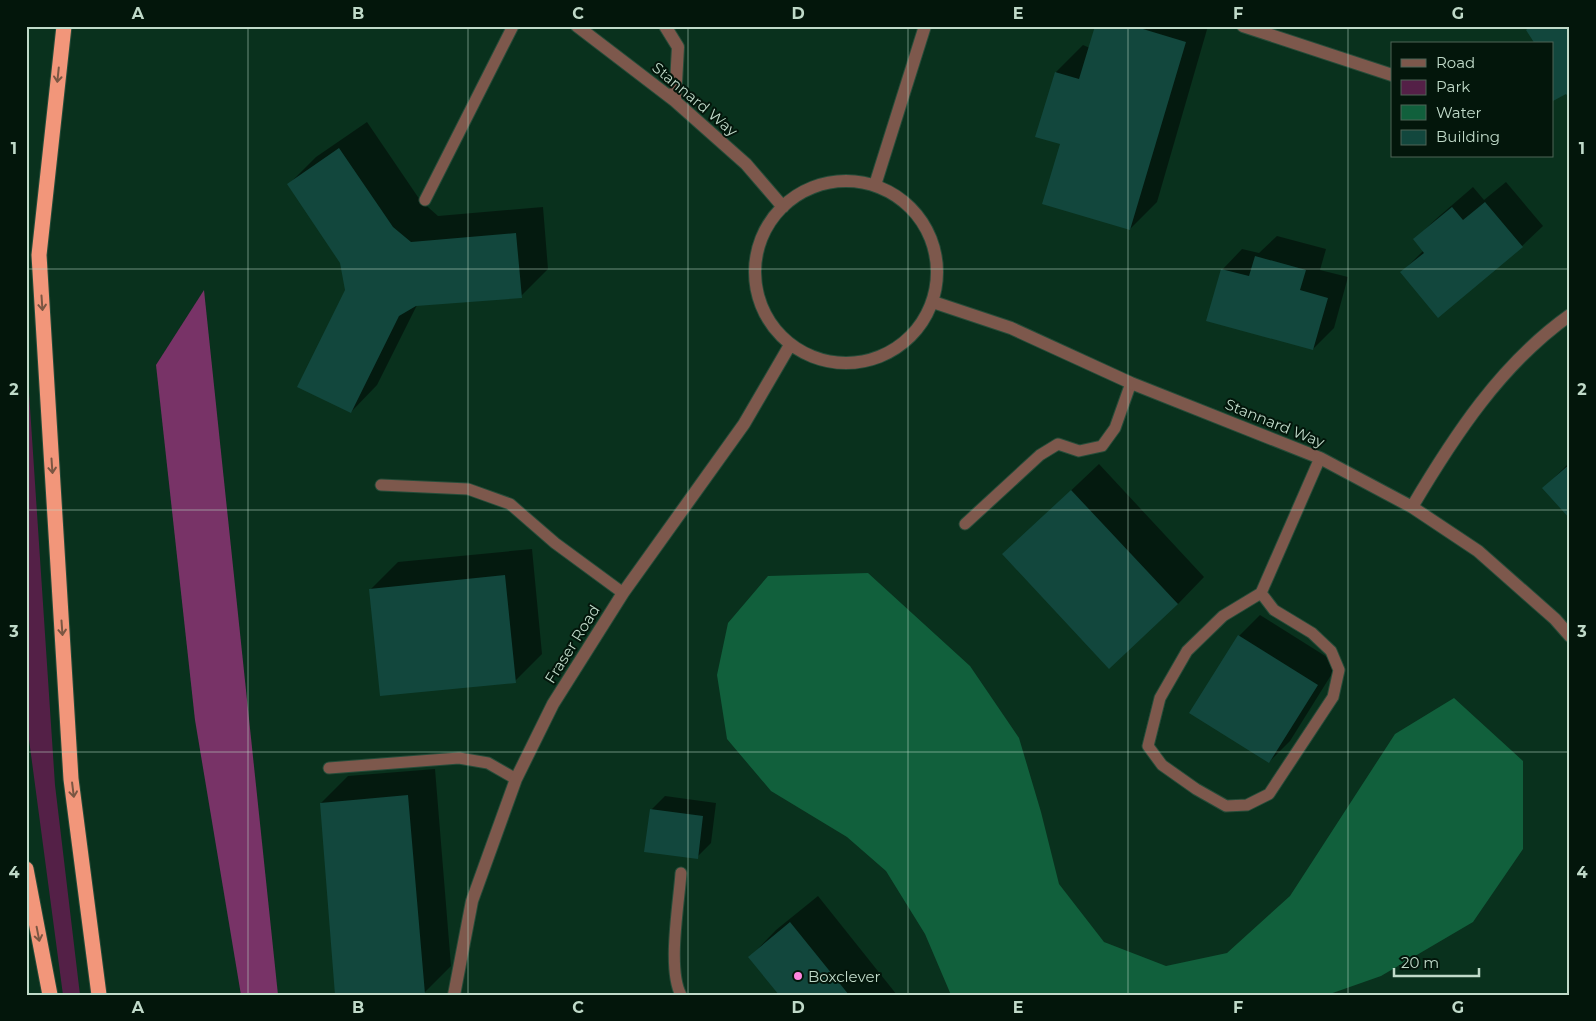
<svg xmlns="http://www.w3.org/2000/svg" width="1596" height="1021" viewBox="0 0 1596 1021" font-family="Montserrat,sans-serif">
	<rect width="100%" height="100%" fill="#09311d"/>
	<!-- green -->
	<path fill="#542047" d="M26,347L55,785L80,995H63L26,717Z"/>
	<!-- forest -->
	<path fill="#783367" d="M204,290L278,995H241L195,720L156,365Z"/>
	<!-- water -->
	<path fill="#11603c" d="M868,573L970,666L1019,738L1041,812L1059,884L1104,942L1166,966L1227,953L1290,896L1395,734L1454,698L1523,761V849L1473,922L1381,976L1327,995H951L925,934L886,871L847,837L771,791L727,739L717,675L728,623L768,576Z"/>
	<!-- shadow -->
	<path fill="#0007" d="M1096,26H1208L1157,202L1130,229L1062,143L1056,72L1083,45L1090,48Z
		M367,122L420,200L438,216L543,207L548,269L521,296L417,305L377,385L351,412L346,290L342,262L289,184L316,157Z
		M1506,182L1543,226L1522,246L1402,272L1424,250L1415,239L1436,219L1473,187L1484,200Z
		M1277,236L1326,249L1320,270L1348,277L1334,328L1313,349L1222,270L1242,249L1259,253Z
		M1570,462V518L1544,488Z
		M1099,464L1204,577L1178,604L1004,554Z
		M532,549L542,654L515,681L371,589L398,562Z
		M1260,615L1338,664L1290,741L1269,762L1239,636Z
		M435,769L451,966L424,993L336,995L321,803L348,776Z
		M665,796L716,803L711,843L697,857L651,810Z
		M818,896L897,995H780L750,957L776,930Z"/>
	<!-- building -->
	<path fill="#12473d" d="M1095,26H1133L1186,42L1130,230L1042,204L1060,144L1035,137L1055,72L1079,79Z
		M1531,26H1570V100L1566,94L1553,101L1552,99V44H1535L1526,30Z
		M339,148L393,227L411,242L516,233L522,298L416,306L399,316L351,413L297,387L345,290L340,263L287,184Z
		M1485,202L1523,247L1438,318L1400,272L1424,253L1413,239L1452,207L1463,220Z
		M1255,256L1306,270L1300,290L1328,298L1313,350L1206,321L1221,269L1249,276Z
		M1570,464V519L1542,488Z
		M1071,490L1178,604L1109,669L1002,554Z
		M505,575L516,683L380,696L369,589Z
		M1238,635L1318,685L1269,763L1189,713Z
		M408,795L425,994L335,995L320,803Z
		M650,809L703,816L698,859L644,852Z
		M790,922L849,995H779L748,957Z"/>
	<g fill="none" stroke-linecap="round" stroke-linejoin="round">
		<defs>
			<path id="lane" d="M425,200L513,26
				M381,485L468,489L510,504L555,543L623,593
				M965,524L1040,455L1058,444L1079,451L1102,446L1115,428L1131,383
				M1261,593L1274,610L1312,633L1331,651L1339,670L1333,697L1269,794L1247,805L1226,806L1196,789L1162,765L1148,746L1160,698L1187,651L1223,616L1261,593L1320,458
				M329,768L459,758L488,763L516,779
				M681,995C667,969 679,903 681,873"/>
			<path id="street" d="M577,26L675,101L746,164L783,207
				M665,26L678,47L675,101
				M1243,26L1392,75
				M755 272a91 91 0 1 1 182 0a91 91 0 1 1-182 0Z
				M875,185L925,26
				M933,302L1011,328L1131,383L1320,458L1412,507L1478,551L1555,619L1570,636
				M1412,507C1454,436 1501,364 1570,315
				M454,995L472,901L516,779L553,704L623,593L744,424L790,345"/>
			<path id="highway" d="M64,26L39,255L71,779L99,995
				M26,869L50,995"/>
		</defs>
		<!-- lane casing -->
		<use href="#lane" stroke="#264c39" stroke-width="13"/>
		<!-- street casing -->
		<use href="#street" stroke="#264c39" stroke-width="14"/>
		<!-- highway casing -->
		<use href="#highway" stroke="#264c39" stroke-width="17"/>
		<!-- lane -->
		<use href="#lane" stroke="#7d584c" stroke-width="11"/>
		<!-- street -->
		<use href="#street" stroke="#7d584c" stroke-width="12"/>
		<!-- highway -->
		<use href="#highway" stroke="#f2967a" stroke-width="15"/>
	</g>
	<!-- one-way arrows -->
	<defs><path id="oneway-shaft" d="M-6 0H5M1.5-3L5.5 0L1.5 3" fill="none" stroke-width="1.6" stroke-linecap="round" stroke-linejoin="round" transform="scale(1.25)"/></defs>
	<g stroke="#7a5642">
		<use href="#oneway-shaft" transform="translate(58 75) rotate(96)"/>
		<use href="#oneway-shaft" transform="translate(42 303) rotate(86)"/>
		<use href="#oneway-shaft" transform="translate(52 466) rotate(86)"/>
		<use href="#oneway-shaft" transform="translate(62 628) rotate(86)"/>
		<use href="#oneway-shaft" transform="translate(73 790) rotate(83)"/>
		<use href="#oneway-shaft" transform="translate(38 934) rotate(79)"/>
	</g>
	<!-- grid -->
	<path fill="none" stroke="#c0dac9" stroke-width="1" stroke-opacity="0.55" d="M248,26V995M468,26V995M688,26V995M908,26V995M1128,26V995M1348,26V995M26,269H1570M26,510H1570M26,752H1570"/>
	<!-- markers -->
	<circle fill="#fe85df" stroke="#03160b" stroke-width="2" cx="798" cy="976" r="5"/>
	<g text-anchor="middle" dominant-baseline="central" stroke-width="4" stroke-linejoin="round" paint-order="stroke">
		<!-- street labels -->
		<g font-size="15" fill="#c0dac9" stroke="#03160b">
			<text transform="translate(695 99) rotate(40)">Stannard Way</text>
			<text transform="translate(1275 423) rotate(22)">Stannard Way</text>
			<text transform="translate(572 644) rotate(-58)">Fraser Road</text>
		</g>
		<!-- poi labels -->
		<g font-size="15" fill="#c0dac9" stroke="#03160b" text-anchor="start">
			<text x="808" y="976">Boxclever</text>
		</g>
	</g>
	<!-- border -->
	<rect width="1596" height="1021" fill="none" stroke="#03160b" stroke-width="55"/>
	<!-- legend -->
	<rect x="1391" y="42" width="162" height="115" fill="#03160b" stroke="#4f6457"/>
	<rect x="1401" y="59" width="25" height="8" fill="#7d584c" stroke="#4f6457"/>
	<text x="1436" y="68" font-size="15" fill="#c0dac9">Road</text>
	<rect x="1401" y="80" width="25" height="15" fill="#542047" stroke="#4f6457"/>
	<text x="1436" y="92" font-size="15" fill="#c0dac9">Park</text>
	<rect x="1401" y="105" width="25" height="15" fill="#11603c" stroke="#4f6457"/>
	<text x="1436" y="118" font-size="15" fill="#c0dac9">Water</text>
	<rect x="1401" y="130" width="25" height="15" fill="#12473d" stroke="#4f6457"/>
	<text x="1436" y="142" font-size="15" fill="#c0dac9">Building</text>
	<!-- scale -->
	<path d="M1394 968v8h85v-8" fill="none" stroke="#c0dac9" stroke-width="2.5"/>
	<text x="1401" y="968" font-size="15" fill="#c0dac9" stroke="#03160b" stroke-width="4" paint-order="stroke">20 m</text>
	<rect x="28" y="28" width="1540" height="966" fill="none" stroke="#c0dac9" stroke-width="2"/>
	<g font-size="16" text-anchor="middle" font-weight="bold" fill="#c0dac9">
		<text x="138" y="19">A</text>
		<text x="358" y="19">B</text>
		<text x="578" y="19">C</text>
		<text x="798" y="19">D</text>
		<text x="1018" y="19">E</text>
		<text x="1238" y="19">F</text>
		<text x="1458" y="19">G</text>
		<text x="14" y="154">1</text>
		<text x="1582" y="154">1</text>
		<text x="14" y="395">2</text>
		<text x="1582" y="395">2</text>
		<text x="14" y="637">3</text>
		<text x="1582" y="637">3</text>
		<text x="14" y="878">4</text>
		<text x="1582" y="878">4</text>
		<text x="138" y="1013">A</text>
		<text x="358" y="1013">B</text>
		<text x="578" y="1013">C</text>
		<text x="798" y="1013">D</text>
		<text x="1018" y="1013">E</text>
		<text x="1238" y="1013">F</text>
		<text x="1458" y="1013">G</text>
	</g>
</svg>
